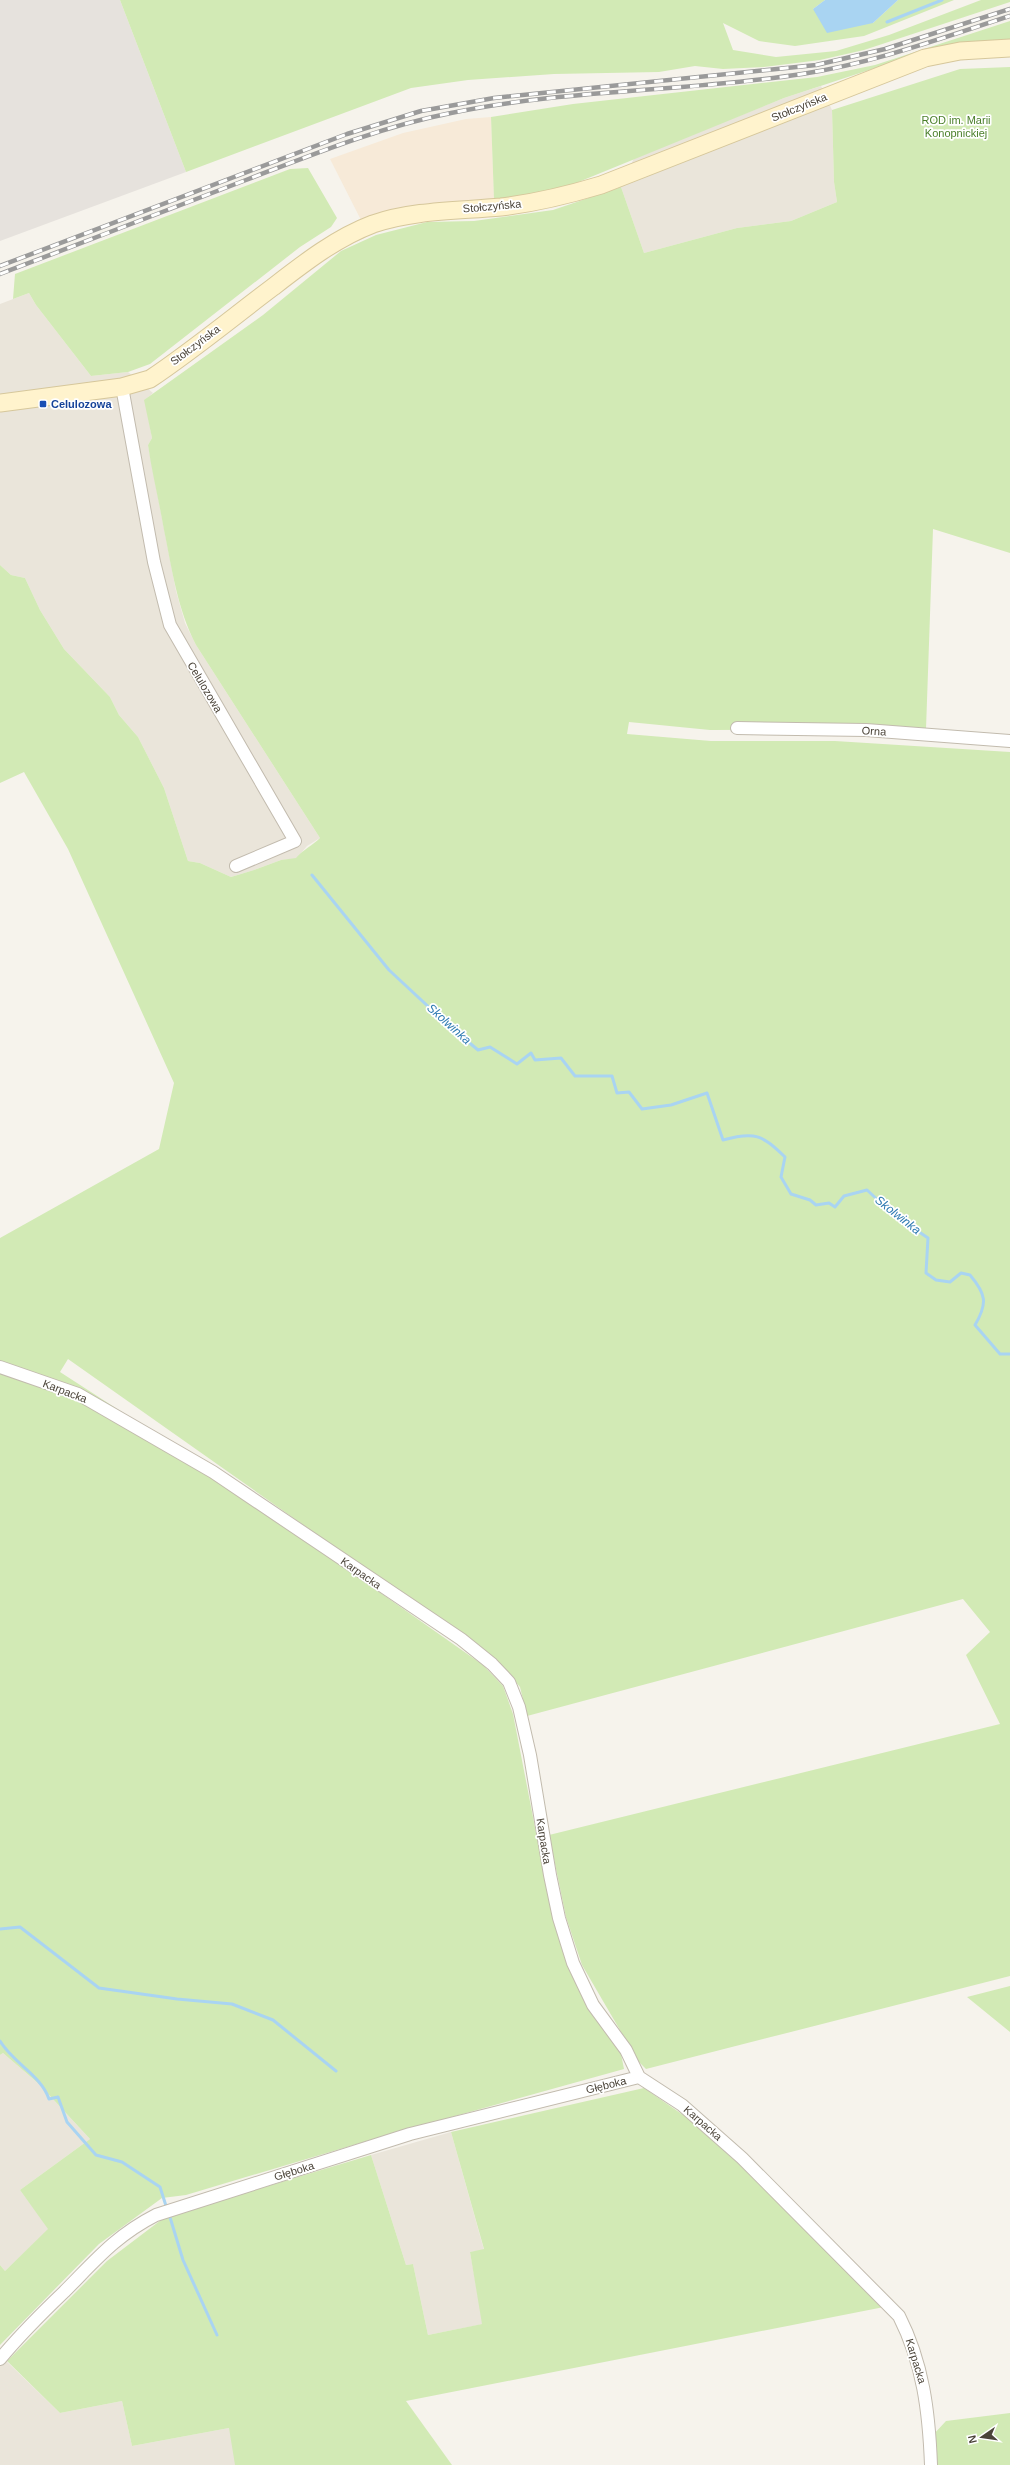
<svg xmlns="http://www.w3.org/2000/svg" width="1010" height="2465" viewBox="0 0 1010 2465" font-family="Arial,sans-serif">
	<rect width="100%" height="100%" fill="#f6f3ec"/>
	<!-- residential -->
	<path fill="#eae5da" d="M821,86L832,110L834,182L837,202L791,221L737,228L644,253L621,187L634,158L784,98Z
		M29,293L36,305L91,376L128,372L153,393L145,400L152,438L148,445L176,591L185,623L196,645L320,838L307,846L296,859L281,860L254,870L231,877L200,863L188,861L164,788L138,737L119,715L110,697L64,649L40,610L25,578L11,575L0,565V304Z
		M3,2053L39,2084L90,2139L20,2190L49,2229L5,2271L0,2265V2055Z
		M451,2132L484,2250L470,2252L483,2324L428,2335L413,2264L406,2265L371,2155Z
		M0,2355L60,2413L122,2401L132,2446L229,2428L326,2465H0Z"/>
	<!-- commercial -->
	<path fill="#f7ead8" d="M491,117L494,200L415,205L361,220L330,159L403,133L466,119Z"/>
	<!-- industrial -->
	<path fill="#e6e2dd" d="M0,0H120L186,172L0,241Z"/>
	<!-- green -->
	<path fill="#d2eab5" d="M120,0H825L813,9L873,23L898,0H954L864,36L795,46L759,41L723,23L733,50L776,57L836,51L889,35L981,0H1010V2L864,50L820,60L764,67L723,69L695,66L659,72L554,74L468,80L411,88L186,172Z
		M1010,21V44L933,49L784,98L554,192L494,200L491,117L573,104L817,77L875,65Z
		M1010,67V553L933,529L926,729L710,730L629,722L627,734L711,741H835L1010,752V1976L646,2069L638,2061L582,1965L566,1917L549,1835L1000,1724L966,1655L990,1632L963,1599L527,1716L520,1687L499,1663L68,1359L60,1372L142,1425L483,1665L503,1686L513,1714L553,1920L585,1997L621,2054L624,2069L387,2135L186,2195L162,2198L99,2244L0,2345V2265L5,2271L48,2229L20,2190L90,2139L39,2084L3,2053L0,2055V1238L159,1149L174,1083L68,849L24,772L0,783V565L11,575L25,578L40,610L64,649L110,697L119,715L138,737L164,788L188,861L200,863L231,877L254,870L281,860L296,858C305,848 312,846 320,838L196,645C177,608 172,569 164,530C159,501 152,473 148,445L152,438L144,400L263,315L341,251L376,235L427,222L474,221L553,210L621,187L644,253L737,228L791,221L837,202L834,182L832,110L960,69Z
		M308,168L337,218L331,227L300,247L150,364L128,372L91,376L36,305L29,293L13,299L15,274L290,169Z
		M1010,1986V2032L967,1997Z
		M644,2088L686,2117L766,2188L884,2307L406,2401L452,2465H235L229,2428L132,2446L122,2401L60,2413L7,2361L107,2261L165,2217L371,2155L406,2265L413,2264L428,2335L482,2324L470,2252L484,2249L451,2132Z
		M1010,2413V2465H934L933,2435L946,2421Z"/>
	<!-- water -->
	<path fill="#a9d4f2" d="M825,0H898L873,23L827,33L813,9Z"/>
	<g fill="none" stroke-linecap="round" stroke-linejoin="round">
		<!-- stream -->
		<path stroke="#a9d4f2" stroke-width="3" d="M887,22L942,0
			M312,875L389,970L447,1024L478,1050L490,1047L517,1064L531,1053L535,1060L561,1058L575,1076H612L617,1093L629,1092L642,1109L671,1105L707,1093L723,1140C755,1131 762,1135 785,1157L781,1177L791,1194L810,1200L816,1205L829,1203L835,1207L844,1196L867,1190L894,1215L928,1238L926,1273L936,1280L950,1282L961,1273L970,1275C986,1294 988,1303 975,1325L1000,1354H1010
			M0,1929L20,1927L99,1988L177,1999L232,2004L273,2020L336,2071
			M0,2041C13,2063 41,2075 49,2099L58,2097L67,2122L96,2155L122,2162L160,2187L167,2209
			M169,2214L183,2260L217,2335"/>
		<defs>
			<path id="street" d="M122,387L154,562L170,625L295,841L236,866
				M737,728L866,730L1010,741
				M0,1367L78,1394L213,1472L461,1639L492,1664L509,1682L519,1707L530,1755L550,1875L559,1918L573,1963L593,2005L626,2050L639,2077L682,2105L742,2158L899,2316C923,2363 929,2412 931,2465
				M0,2359C20,2335 42,2313 64,2292C95,2261 115,2236 156,2215L410,2134L639,2077"/>
			<path id="secondary" d="M0,403L122,387L150,379C192,351 233,317 273,287C304,263 336,238 373,224C414,210 458,211 501,207C535,203 568,195 601,185L925,58L960,51L1010,48"/>
		</defs>
		<!-- street casing -->
		<use href="#street" stroke="#c2bbae" stroke-width="14"/>
		<!-- secondary casing -->
		<use href="#secondary" stroke="#d6c79b" stroke-width="19"/>
		<!-- street -->
		<use href="#street" stroke="#fff" stroke-width="12"/>
		<!-- secondary -->
		<use href="#secondary" stroke="#fff3cd" stroke-width="17"/>
		<defs>
			<path id="rail" d="M0,266L347,134L421,111L494,98L816,65L885,49L1010,9
				M0,274C82,243 164,211 246,180C314,154 380,127 451,113C567,89 686,92 802,74C874,63 942,38 1010,16"/>
		</defs>
		<!-- rail casing -->
		<use href="#rail" stroke="#9a9a9a" stroke-width="4.5"/>
		<!-- rail -->
		<use href="#rail" stroke="#fff" stroke-width="3" stroke-dasharray="9" stroke-linecap="butt"/>
	</g>
	<!-- markers -->
	<rect fill="#1a4fb4" stroke="#fff" stroke-width="1.5" x="39" y="400" width="8" height="8" rx="2"/>
	<g text-anchor="middle" dominant-baseline="central" stroke-width="3.5" stroke-linejoin="round" paint-order="stroke">
		<!-- street labels -->
		<g font-size="11" fill="#4b4439" stroke="#fff">
			<text transform="translate(799 107) rotate(-22)">Stołczyńska</text>
			<text transform="translate(492 206) rotate(-5)">Stołczyńska</text>
			<text transform="translate(195 345) rotate(-37)">Stołczyńska</text>
			<text transform="translate(205 687) rotate(59)">Celulozowa</text>
			<text transform="translate(874 731) rotate(3)">Orna</text>
			<text transform="translate(65 1391) rotate(21)">Karpacka</text>
			<text transform="translate(361 1573) rotate(35)">Karpacka</text>
			<text transform="translate(544 1841) rotate(81)">Karpacka</text>
			<text transform="translate(606 2085) rotate(-14)">Głęboka</text>
			<text transform="translate(703 2123) rotate(41)">Karpacka</text>
			<text transform="translate(294 2171) rotate(-17)">Głęboka</text>
			<text transform="translate(916 2361) rotate(73)">Karpacka</text>
		</g>
		<!-- park labels -->
		<g font-size="11" fill="#4a7f2a" stroke="#fff">
			<text x="956" y="120">ROD im. Marii<tspan x="956" dy="13">Konopnickiej</tspan></text>
		</g>
		<!-- transit labels -->
		<g font-size="11" font-weight="bold" fill="#164399" stroke="#fff" text-anchor="start">
			<text x="51" y="404">Celulozowa</text>
		</g>
		<!-- water labels -->
		<g font-size="12" font-style="italic" fill="#2e7ab2" stroke="#fff">
			<text transform="translate(449 1024) rotate(42)">Skolwinka</text>
			<text transform="translate(898 1215) rotate(38)">Skolwinka</text>
		</g>
	</g>
	<!-- north arrow -->
	<g transform="translate(982 2437) rotate(257)" stroke="#ffffff" stroke-width="3" paint-order="stroke">
	<path d="M0-3L7 15L0 10L-7 15Z" fill="#4b4439"/>
	<text y="-6" font-size="11" font-weight="bold" text-anchor="middle" fill="#4b4439">N</text>
	</g>
</svg>
